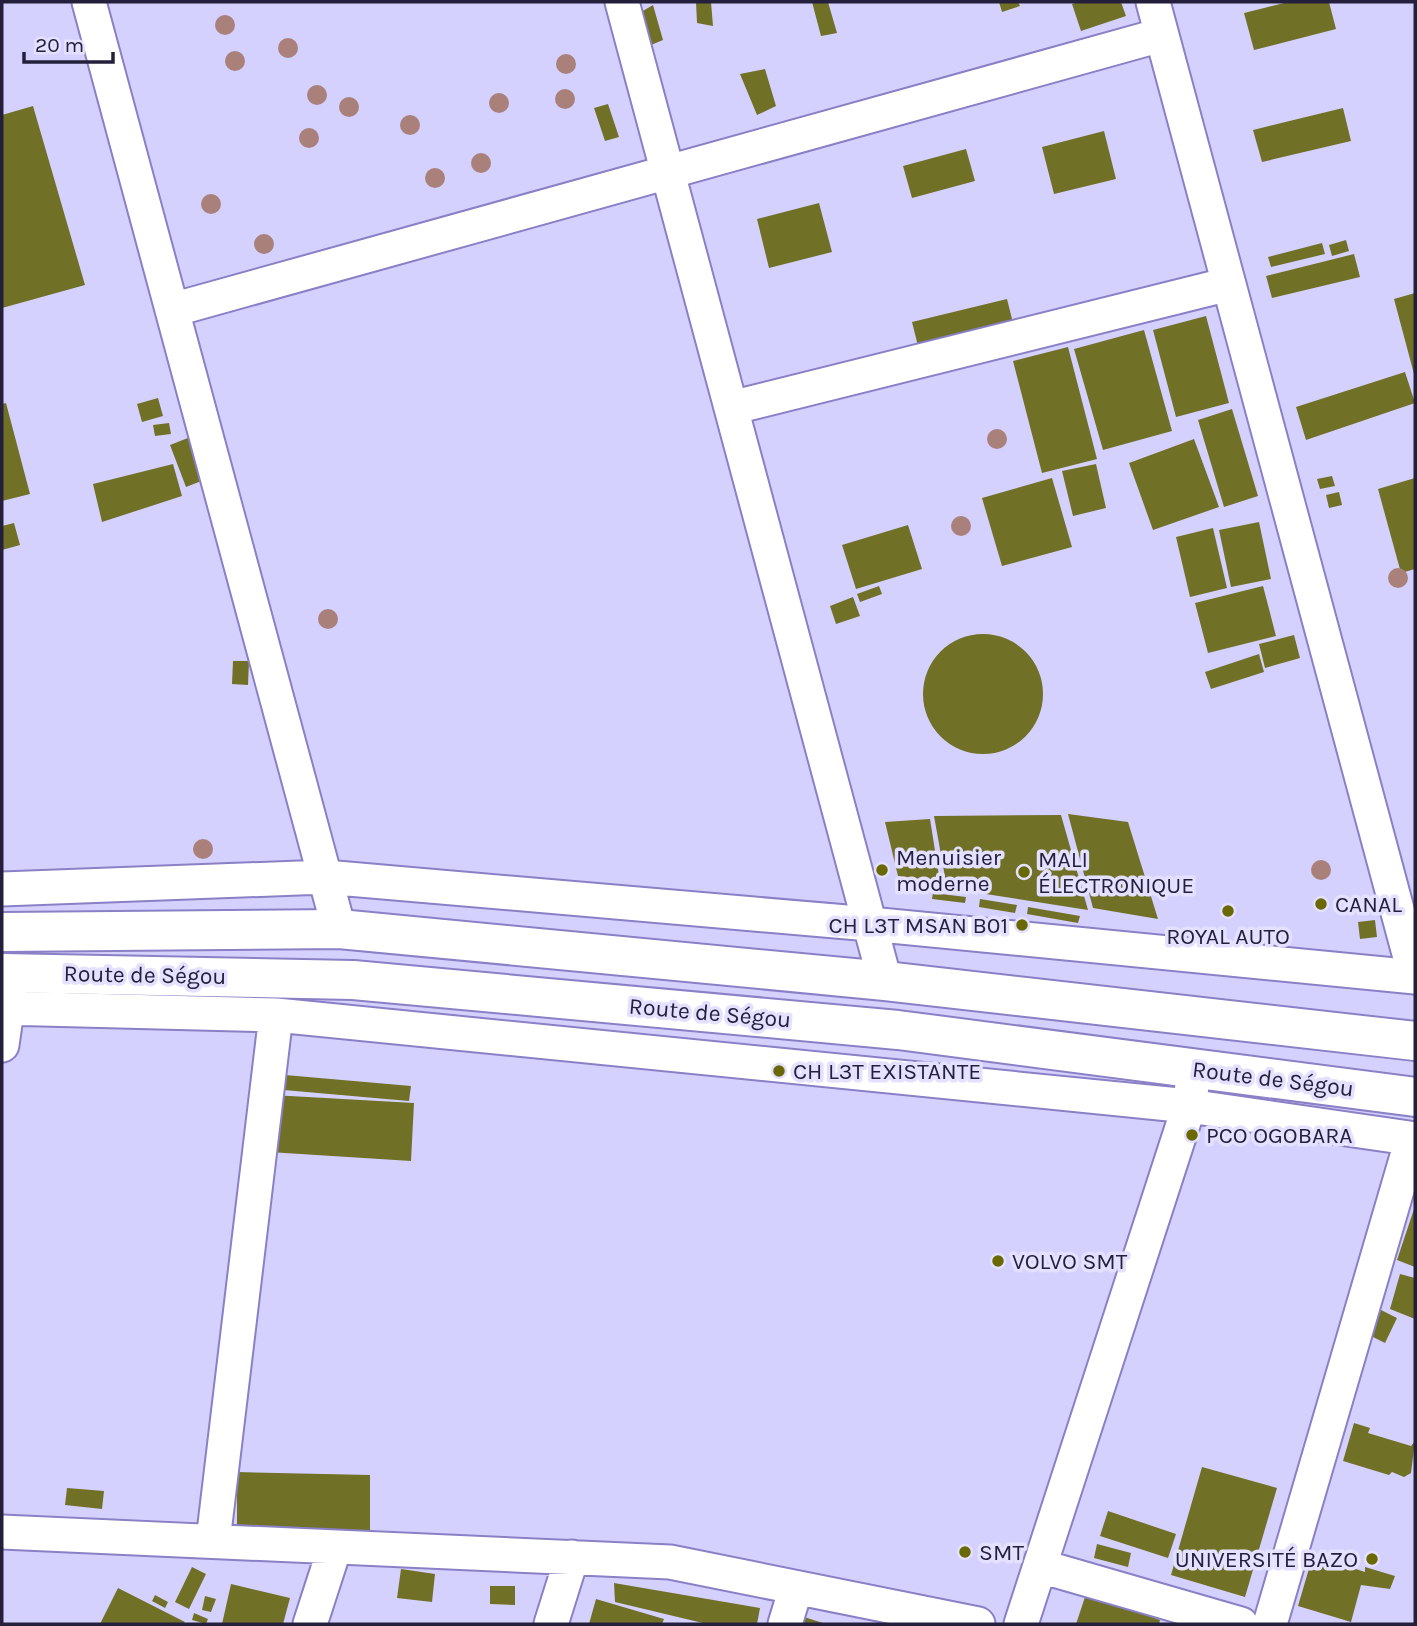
<svg xmlns="http://www.w3.org/2000/svg" width="1417" height="1626" viewBox="0 0 1417 1626" font-family="Karla,sans-serif">
	<rect width="100%" height="100%" fill="#d5d1fe"/>
	<!-- building -->
	<path fill="#707027" d="M696,2H711L713,26L697,23Z
		M812,2H828L837,33L821,36Z
		M999,2H1018L1020,6L1002,12Z
		M1078,2H1121L1126,16L1081,31L1072,4Z
		M1288,2H1329L1336,29L1254,50L1244,13Z
		M653,5L663,40L651,45L636,15Z
		M765,69L776,106L757,115L740,74Z
		M608,104L619,137L605,141L594,108Z
		M33,106L85,285L2,308V115Z
		M1343,108L1351,141L1262,162L1253,130Z
		M1104,131L1116,179L1054,194L1042,147Z
		M966,149L975,181L912,198L903,166Z
		M819,203L832,252L769,268L757,219Z
		M1346,240L1349,251L1332,256L1329,245Z
		M1322,243L1325,254L1271,267L1268,257Z
		M1354,254L1360,277L1272,298L1266,276Z
		M1415,293V374H1414L1394,299Z
		M1007,299L1014,327L919,350L912,322Z
		M1206,316L1229,403L1176,417L1153,330Z
		M1144,330L1172,431L1103,450L1074,349Z
		M1068,347L1097,459L1042,473L1013,361Z
		M1405,372L1415,403L1306,440L1296,407Z
		M158,398L163,416L142,422L137,404Z
		M6,403L30,494L2,501V404Z
		M1232,409L1258,496L1224,507L1198,420Z
		M169,423L171,434L155,436L153,425Z
		M193,436L209,478L186,487L170,445Z
		M1194,439L1219,507L1153,530L1129,463Z
		M173,464L182,496L102,522L93,484Z
		M1096,464L1106,508L1073,516L1062,471Z
		M1332,476L1335,486L1320,489L1317,479Z
		M1052,478L1072,547L1002,566L982,498Z
		M1415,478V569L1401,573L1378,489Z
		M1339,492L1342,505L1329,508L1326,495Z
		M1259,522L1271,579L1231,587L1219,530Z
		M14,523L20,545L2,550V526Z
		M908,525L922,569L856,589L842,545Z
		M1213,528L1227,588L1190,597L1176,537Z
		M879,586L882,594L860,602L857,594Z
		M1263,586L1276,636L1208,653L1195,603Z
		M853,597L860,616L836,624L830,606Z
		M923 694a60 60 0 1 1 120 0a60 60 0 1 1-120 0Z
		M1294,635L1300,658L1265,668L1259,644Z
		M1259,654L1264,672L1211,689L1205,672Z
		M233,661H249L248,685L232,684Z
		M1068,814L1128,822L1158,919L1093,908Z
		M1061,815L1088,910L947,888L934,816Z
		M930,819L940,882L898,876L885,822Z
		M933,893L966,897L965,903L932,899Z
		M980,899L1017,905L1015,913L979,907Z
		M1028,907L1080,916L1078,923L1027,914Z
		M1375,920L1377,937L1360,939L1358,922Z
		M262,1073L411,1086L409,1101L261,1088Z
		M272,1095L414,1103L411,1161L269,1152Z
		M1415,1206V1267L1397,1260Z
		M1400,1274L1415,1278V1319L1390,1309Z
		M1381,1310L1397,1318L1385,1343L1369,1335Z
		M1354,1423L1370,1428L1368,1433L1411,1446L1415,1441L1411,1473L1404,1477L1392,1472L1389,1475L1343,1461Z
		M1202,1467L1277,1488L1245,1597L1171,1575Z
		M237,1472L370,1475V1535L237,1532Z
		M67,1488L104,1491L102,1509L65,1505Z
		M1108,1511L1176,1534L1168,1558L1100,1536Z
		M1097,1544L1131,1553L1128,1567L1094,1558Z
		M1313,1555L1365,1572V1567L1395,1576L1390,1589L1361,1585L1351,1622L1298,1606Z
		M192,1567L206,1574L189,1609L175,1602Z
		M401,1569L435,1574L432,1602L397,1598Z
		M614,1583L760,1608L757,1624H707L615,1602Z
		M231,1584L290,1598L283,1624H222Z
		M490,1586H515V1605L490,1604Z
		M118,1588L185,1622L183,1624H100Z
		M1086,1594L1160,1620L1159,1624H1076Z
		M155,1595L168,1602L165,1608L152,1601Z
		M205,1596L216,1599L211,1612L202,1610Z
		M596,1599L664,1619L662,1624H589Z
		M194,1613L208,1619L206,1624L192,1620Z
		M801,1616L826,1624H800Z"/>
	<g fill="none" stroke-linecap="round" stroke-linejoin="round">
		<defs>
			<path id="minor" d="M89,2L339,929
				M622,2L885,981
				M1153,2L1415,976
				M172,310L1161,35
				M731,408L1229,284
				M2,889L325,877L870,924L1415,977
				M2,1008L276,1015L1189,1106L1415,1139
				M2,1045L10,989
				M2,1532L670,1562L978,1624
				M213,1541L276,1015
				M1040,1566L1241,1624
				M310,1624L335,1547
				M551,1624L572,1557
				M785,1624L796,1588
				M1021,1624L1189,1106L1192,1086
				M1270,1624L1412,1139"/>
			<path id="highway" d="M2,932L339,929L885,981L1415,1041
				M2,973L353,980L898,1030L1415,1097"/>
		</defs>
		<!-- minor casing -->
		<use href="#minor" stroke="#8980c5" stroke-width="37"/>
		<!-- highway casing -->
		<use href="#highway" stroke="#8980c5" stroke-width="42"/>
		<!-- minor -->
		<use href="#minor" stroke="#fff" stroke-width="33"/>
		<!-- highway -->
		<use href="#highway" stroke="#fff" stroke-width="38"/>
	</g>
	<!-- trees -->
	<g fill="#a9817a">
		<circle cx="225" cy="25" r="10"/>
		<circle cx="288" cy="48" r="10"/>
		<circle cx="235" cy="61" r="10"/>
		<circle cx="566" cy="64" r="10"/>
		<circle cx="317" cy="95" r="10"/>
		<circle cx="565" cy="99" r="10"/>
		<circle cx="499" cy="103" r="10"/>
		<circle cx="349" cy="107" r="10"/>
		<circle cx="410" cy="125" r="10"/>
		<circle cx="309" cy="138" r="10"/>
		<circle cx="481" cy="163" r="10"/>
		<circle cx="435" cy="178" r="10"/>
		<circle cx="211" cy="204" r="10"/>
		<circle cx="264" cy="244" r="10"/>
		<circle cx="997" cy="439" r="10"/>
		<circle cx="961" cy="526" r="10"/>
		<circle cx="1398" cy="578" r="10"/>
		<circle cx="328" cy="619" r="10"/>
		<circle cx="203" cy="849" r="10"/>
		<circle cx="1321" cy="870" r="10"/>
	</g>
	<!-- markers -->
	<g fill="#696802" stroke="#e3e1ff" stroke-width="2.5">
		<circle cx="882" cy="870" r="7"/>
		<circle cx="1024" cy="872" r="7"/>
		<circle cx="1321" cy="904" r="7"/>
		<circle cx="1228" cy="911" r="7"/>
		<circle cx="1022" cy="925" r="7"/>
		<circle cx="779" cy="1071" r="7"/>
		<circle cx="1192" cy="1135" r="7"/>
		<circle cx="998" cy="1261" r="7"/>
		<circle cx="965" cy="1552" r="7"/>
		<circle cx="1372" cy="1559" r="7"/>
	</g>
	<g text-anchor="middle" dominant-baseline="central" stroke-width="7" stroke-linejoin="round" paint-order="stroke">
		<!-- poi labels -->
		<g font-size="23" fill="#24203c" stroke="#e3e1ff" text-anchor="start">
			<text x="896" y="857">Menuisier<tspan x="896" dy="26">moderne</tspan></text>
			<text x="1038" y="859">MALI<tspan x="1038" dy="26">ÉLECTRONIQUE</tspan></text>
			<text x="1335" y="904">CANAL</text>
			<text x="1008" y="925" text-anchor="end">CH L3T MSAN B01</text>
			<text x="1228" y="936" text-anchor="middle">ROYAL AUTO</text>
			<text x="793" y="1071">CH L3T EXISTANTE</text>
			<text x="1206" y="1135">PCO OGOBARA</text>
			<text x="1012" y="1261">VOLVO SMT</text>
			<text x="979" y="1552">SMT</text>
			<text x="1358" y="1559" text-anchor="end">UNIVERSITÉ BAZO</text>
		</g>
		<!-- street labels -->
		<g font-size="23" fill="#24203c" stroke="#e3e1ff">
			<text transform="translate(145 975) rotate(1)">Route de Ségou</text>
			<text transform="translate(710 1013) rotate(5)">Route de Ségou</text>
			<text transform="translate(1273 1079) rotate(7)">Route de Ségou</text>
		</g>
	</g>
	<!-- border -->
	<rect width="1417" height="1626" fill="none" stroke="#24203c" stroke-width="7"/>
	<!-- scale -->
	<path d="M24 52v10h89v-10" fill="none" stroke="#24203c" stroke-width="3.5"/>
	<text x="35" y="52" font-size="21" fill="#24203c" stroke="#e3e1ff" stroke-width="5" paint-order="stroke">20 m</text>
</svg>
